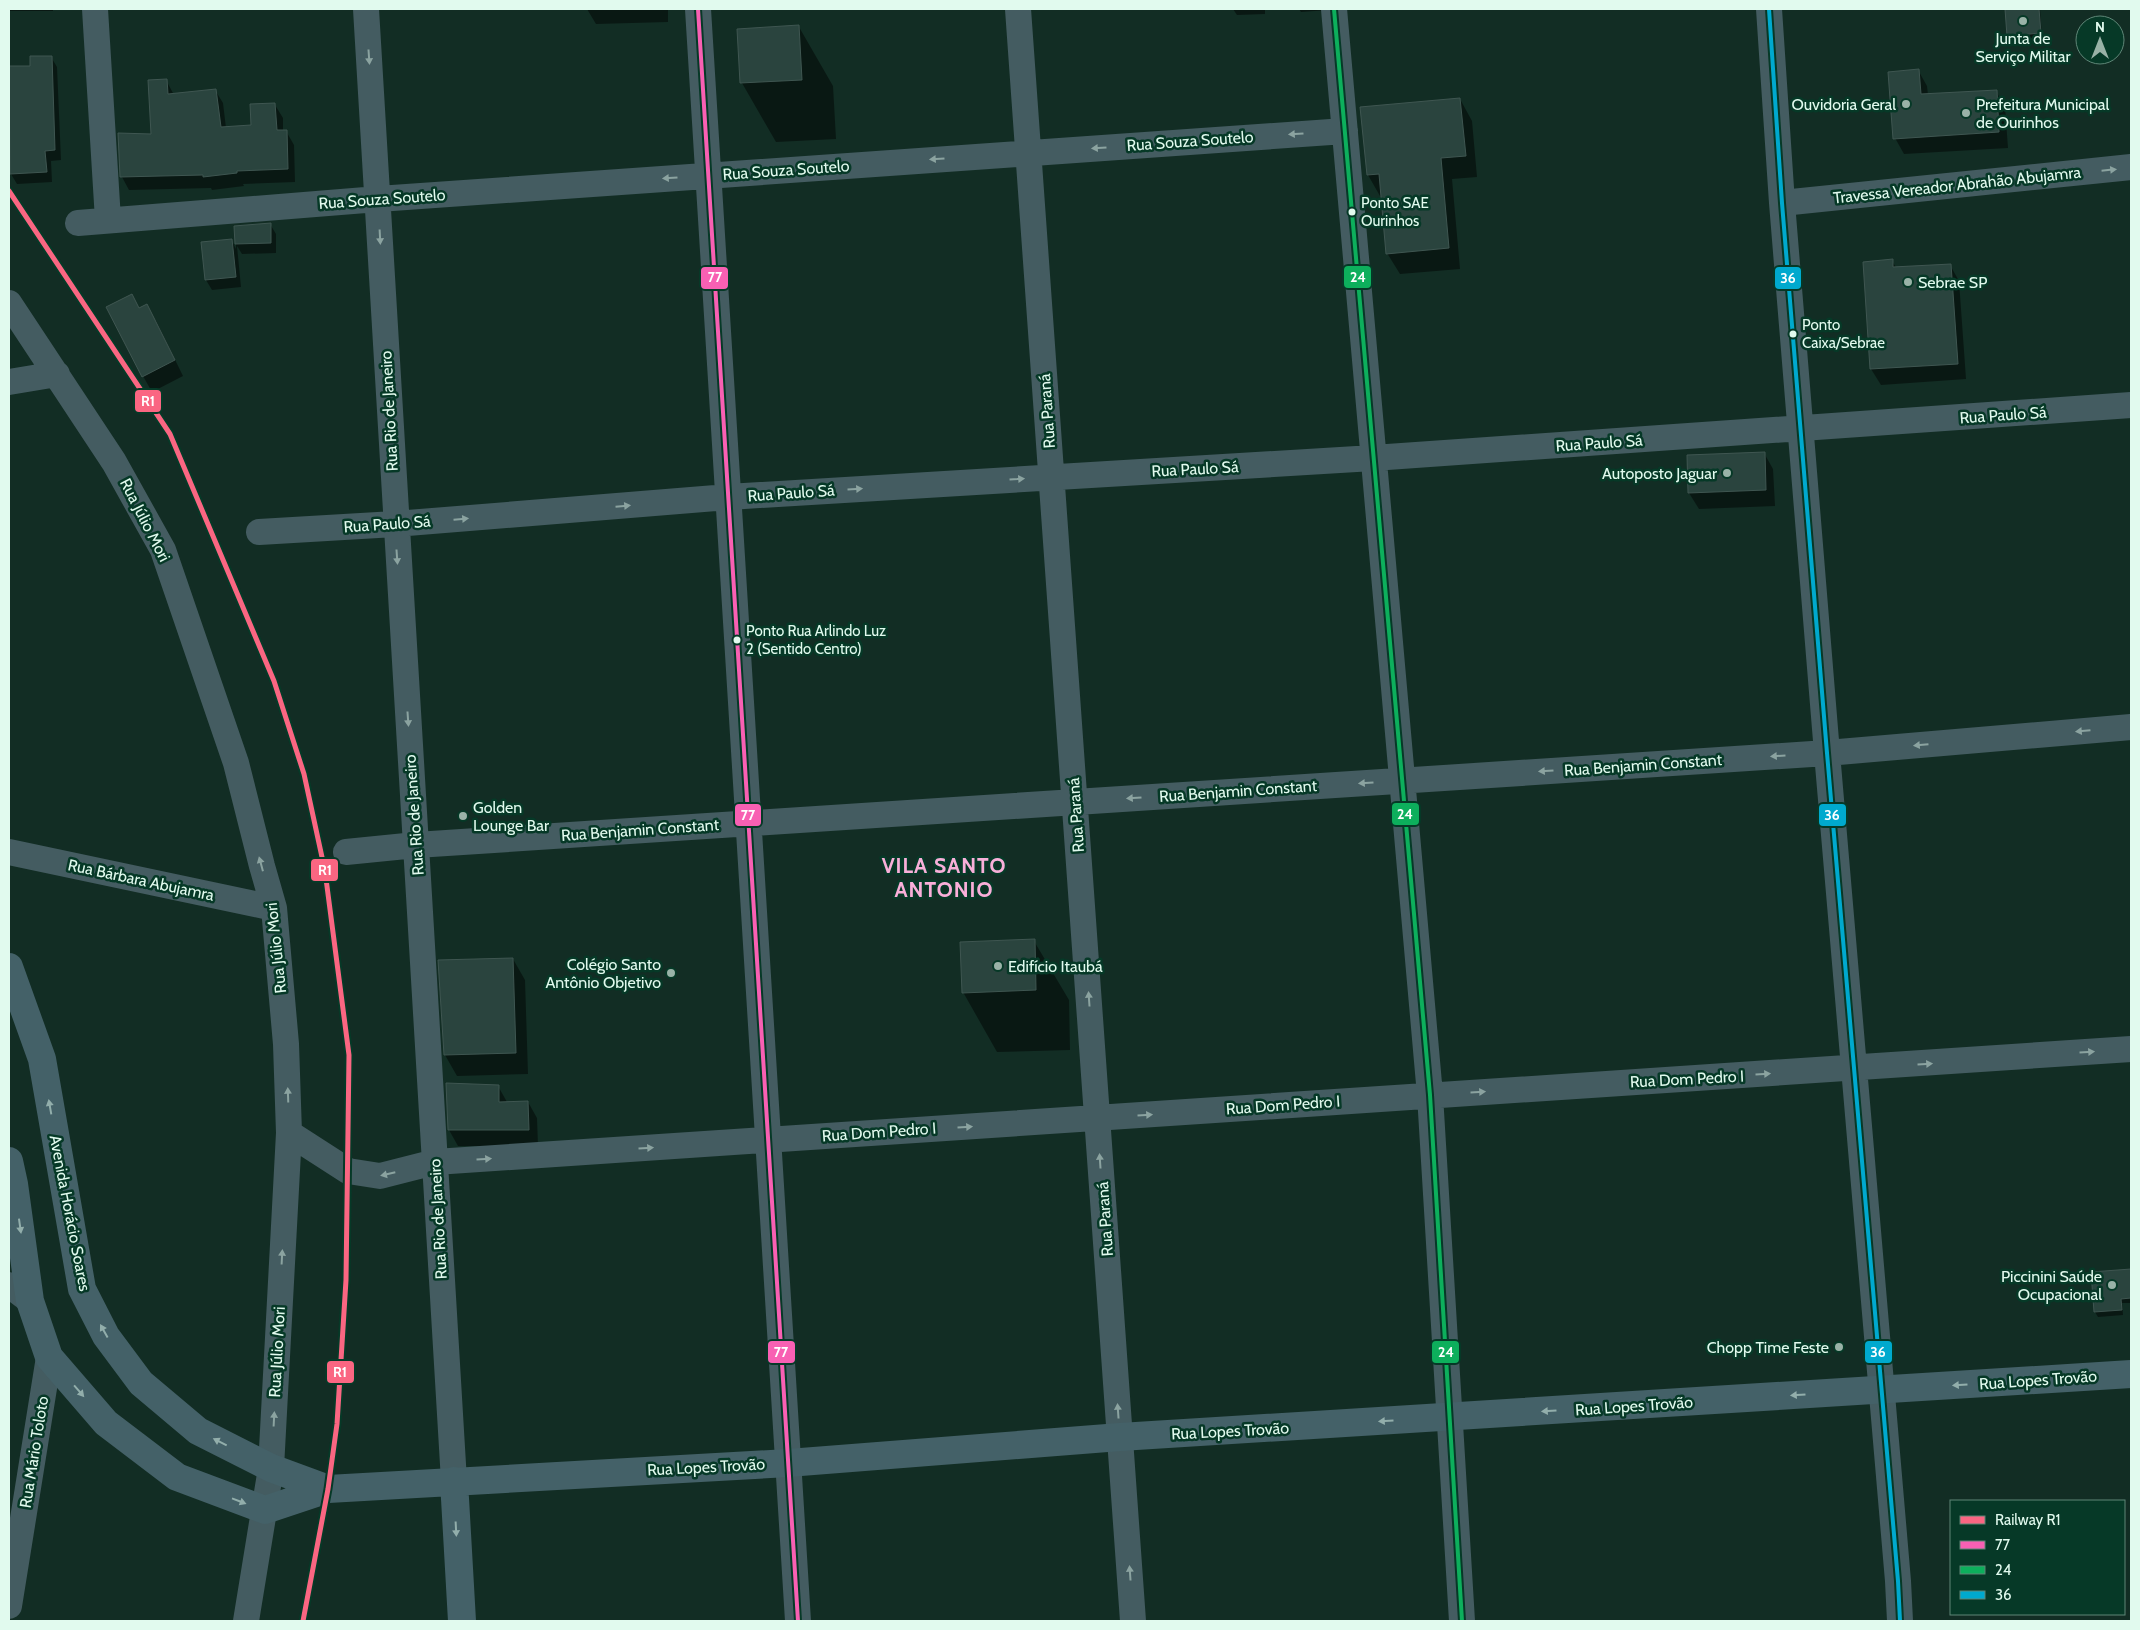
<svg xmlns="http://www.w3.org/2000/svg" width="2140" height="1630" viewBox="0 0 2140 1630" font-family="Cabin,sans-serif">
	<rect width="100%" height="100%" fill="#122d24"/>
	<!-- shadow -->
	<path fill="#0007" d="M9,9H53V11H9Z
		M582,9H668V22L596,24L587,9Z
		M1233,9H1265V14L1237,15Z
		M1299,9H1327L1328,10L1301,12Z
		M2006,9H2040L2042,37L2011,40L2009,35Z
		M799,27L833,86L836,139L776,142L742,83Z
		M51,57L57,67L61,160L51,161L52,182L17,184L11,174L9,139V68L31,67Z
		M1918,70L1927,86L1928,95L1996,91L2005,107L2008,148L1904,154L1895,138Z
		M166,80L174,95L215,90L223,103L226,128L253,126L275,105L283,118V131H286L294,145L295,182L243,184L244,186L212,190L211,188L129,190L122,177L152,135Z
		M1460,99L1472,121L1477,177L1452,179L1460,269L1400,274L1387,253L1382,196H1380L1368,175Z
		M270,224L276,234V253L242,254L237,246L241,287L212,290L206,280L232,241L236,249V227Z
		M1892,261L1897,269L1950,265L1959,281L1966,379L1881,385L1871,369Z
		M139,309L156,321L183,376L152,392L143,376Z
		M1764,453L1773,469L1775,506L1699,509L1689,493L1688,456Z
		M1034,941L1069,1000L1070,1050L997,1052L963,992Z
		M513,959L525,980L528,1074L457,1076L445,1055L439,961Z
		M498,1086L507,1102H528L537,1118L538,1146H458L449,1130Z
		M2131,1270V1303H2122L2123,1315L2098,1317L2095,1312L2093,1273Z"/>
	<!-- building -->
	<path fill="#2a443e" stroke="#3f5651" d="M2005,9H2039L2041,33L2007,36Z
		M799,25L802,80L740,83L737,29Z
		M30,56H52L55,150L45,151L47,172L10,174L9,66H30Z
		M1919,69L1921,94L1997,90L1999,132L1893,139L1888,72Z
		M167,79L168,94L216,89L221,127L251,125L250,104L275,103L277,130H287L288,169L237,171V173L203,177V175L120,177L118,133L151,134L148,80Z
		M1460,98L1466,156L1441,158L1449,248L1386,254L1379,174L1367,175L1360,107Z
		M271,223V243L235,244L234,226Z
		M232,239L236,277L205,280L201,242Z
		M1893,259V267L1951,264L1958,364L1870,369L1863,262Z
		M132,294L139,308L147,304L175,360L142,377L106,307Z
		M1765,452L1766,490L1688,493L1687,455Z
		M1035,939L1036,990L962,993L960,942Z
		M513,958L516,1053L444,1055L438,960Z
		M446,1083L499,1085V1102L528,1101L529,1130H448Z
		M2131,1269V1298L2121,1299L2122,1310L2094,1312L2091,1272Z"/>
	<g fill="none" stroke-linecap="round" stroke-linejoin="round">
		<!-- minor -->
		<path stroke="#445c61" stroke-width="26" d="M95,9L108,220
			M366,9L454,1481
			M698,9L798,1621
			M1018,9L1133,1621
			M1334,9L1430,1095L1462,1621
			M1769,9L1782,203L1827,753L1898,1581L1900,1621
			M1782,203L2131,167
			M78,223L378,199L1345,131
			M9,303L114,462L163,550L236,763L262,866L274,908L286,1044L289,1133L271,1468L246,1621
			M9,382L57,374
			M259,532L395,524L728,497L1373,458L2131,405
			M9,852L274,908
			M346,852L416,845L1827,753L2131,727
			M289,1133L348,1171L380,1176L435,1162L2131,1049
			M9,1285L30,1301
			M9,1606L49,1357"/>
		<!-- major -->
		<path stroke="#446168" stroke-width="28" d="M9,967L42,1059L82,1289L106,1336L141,1383L198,1431L271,1468L328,1489
			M9,1161L14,1184L30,1301L49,1357L106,1423L177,1477L265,1510L328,1489L788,1463L1120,1437L2131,1374
			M454,1481L462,1621"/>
		<defs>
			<path id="bus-1" d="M698,9L798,1621"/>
			<path id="bus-2" d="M1334,9L1430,1095L1462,1621"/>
			<path id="bus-3" d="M1769,9L1782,203L1827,753L1898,1581L1900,1621"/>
		</defs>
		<!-- bus-1 casing -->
		<use href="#bus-1" stroke="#063927" stroke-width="8"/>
		<!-- bus-2 casing -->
		<use href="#bus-2" stroke="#063927" stroke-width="8"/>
		<!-- bus-3 casing -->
		<use href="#bus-3" stroke="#063927" stroke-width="8"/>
		<!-- bus-1 -->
		<use href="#bus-1" stroke="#f860b3" stroke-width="4"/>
		<!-- bus-2 -->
		<use href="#bus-2" stroke="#0daf5c" stroke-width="4"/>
		<!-- bus-3 -->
		<use href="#bus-3" stroke="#00a9ce" stroke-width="4"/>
		<defs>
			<path id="rail-1" d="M9,191L170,434L274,681L304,774L325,871L349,1055L346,1280L337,1424L328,1489L303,1621"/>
		</defs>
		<!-- rail-1 casing -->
		<use href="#rail-1" stroke="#063927" stroke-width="9"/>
		<!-- rail-1 -->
		<use href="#rail-1" stroke="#fa6682" stroke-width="5"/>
	</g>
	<!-- one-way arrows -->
	<defs><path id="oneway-solid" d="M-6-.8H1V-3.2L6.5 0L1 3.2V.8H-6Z" transform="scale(1.25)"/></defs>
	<g fill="#8ba3a0">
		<use href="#oneway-solid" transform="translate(369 57) rotate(86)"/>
		<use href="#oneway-solid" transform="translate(1296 134) rotate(176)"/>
		<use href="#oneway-solid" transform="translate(1099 148) rotate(176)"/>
		<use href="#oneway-solid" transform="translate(937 159) rotate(176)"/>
		<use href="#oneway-solid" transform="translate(2109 170) rotate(-6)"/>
		<use href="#oneway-solid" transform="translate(670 178) rotate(176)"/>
		<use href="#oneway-solid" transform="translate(380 237) rotate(87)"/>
		<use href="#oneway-solid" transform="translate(1017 479) rotate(-4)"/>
		<use href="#oneway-solid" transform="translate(855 489) rotate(-4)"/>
		<use href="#oneway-solid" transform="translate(623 506) rotate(-5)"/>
		<use href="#oneway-solid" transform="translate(461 519) rotate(-5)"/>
		<use href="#oneway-solid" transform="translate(397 557) rotate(86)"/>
		<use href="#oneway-solid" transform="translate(408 719) rotate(86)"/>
		<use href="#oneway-solid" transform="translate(2083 731) rotate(175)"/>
		<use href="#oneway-solid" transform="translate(1921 745) rotate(175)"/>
		<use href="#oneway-solid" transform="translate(1778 756) rotate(176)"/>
		<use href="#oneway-solid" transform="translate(1546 771) rotate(176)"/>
		<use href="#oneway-solid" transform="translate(1366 783) rotate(176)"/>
		<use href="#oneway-solid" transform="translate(1134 798) rotate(176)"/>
		<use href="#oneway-solid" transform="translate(261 864) rotate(-105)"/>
		<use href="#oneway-solid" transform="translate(1089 999) rotate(-94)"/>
		<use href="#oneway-solid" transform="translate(2087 1052) rotate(-4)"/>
		<use href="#oneway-solid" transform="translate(1925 1064) rotate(-4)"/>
		<use href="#oneway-solid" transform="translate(1763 1074) rotate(-3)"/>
		<use href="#oneway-solid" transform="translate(1478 1092) rotate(-3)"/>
		<use href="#oneway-solid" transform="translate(288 1095) rotate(-92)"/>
		<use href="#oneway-solid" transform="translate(1145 1115) rotate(-4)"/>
		<use href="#oneway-solid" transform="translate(965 1127) rotate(-4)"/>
		<use href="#oneway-solid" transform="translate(646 1148) rotate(-4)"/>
		<use href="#oneway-solid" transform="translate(484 1159) rotate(-4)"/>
		<use href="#oneway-solid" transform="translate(1100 1161) rotate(-94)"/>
		<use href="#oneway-solid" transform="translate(388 1174) rotate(167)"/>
		<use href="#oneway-solid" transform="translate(282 1257) rotate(-87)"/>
		<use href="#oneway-solid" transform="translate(1118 1411) rotate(-94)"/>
		<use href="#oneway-solid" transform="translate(274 1419) rotate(-87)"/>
		<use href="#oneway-solid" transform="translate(1130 1573) rotate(-94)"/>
	</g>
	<g fill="#92aeab">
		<use href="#oneway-solid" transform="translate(50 1107) rotate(-100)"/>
		<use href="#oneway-solid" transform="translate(20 1226) rotate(82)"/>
		<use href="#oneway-solid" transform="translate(104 1331) rotate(-119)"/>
		<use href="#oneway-solid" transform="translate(1960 1385) rotate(176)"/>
		<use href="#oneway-solid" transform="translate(79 1391) rotate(49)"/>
		<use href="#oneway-solid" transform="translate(1798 1395) rotate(176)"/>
		<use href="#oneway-solid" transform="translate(1549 1411) rotate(176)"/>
		<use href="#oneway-solid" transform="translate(1386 1421) rotate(177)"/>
		<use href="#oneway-solid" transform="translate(220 1442) rotate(-153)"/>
		<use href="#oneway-solid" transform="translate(239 1501) rotate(21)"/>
		<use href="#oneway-solid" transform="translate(456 1529) rotate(87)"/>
	</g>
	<!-- markers -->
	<g fill="#99b2a7" stroke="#063927" stroke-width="2">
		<circle cx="2023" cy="21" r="5"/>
		<circle cx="1906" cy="104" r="5"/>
		<circle cx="1966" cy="113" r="5"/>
		<circle cx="1908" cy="282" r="5"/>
		<circle cx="1727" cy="473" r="5"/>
		<circle cx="463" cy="816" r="5"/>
		<circle cx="998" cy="966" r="5"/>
		<circle cx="671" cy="973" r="5"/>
		<circle cx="2112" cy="1285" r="5"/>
		<circle cx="1839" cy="1347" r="5"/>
	</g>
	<g fill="#e1faee" stroke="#063927" stroke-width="2">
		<circle cx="1352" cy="212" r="4.5"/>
		<circle cx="1793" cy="334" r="4.5"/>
		<circle cx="737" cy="640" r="4.5"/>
	</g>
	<g text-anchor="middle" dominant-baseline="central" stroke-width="5" stroke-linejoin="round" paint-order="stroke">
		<!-- bus labels -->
		<g font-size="15" fill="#e1faee" stroke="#063927" text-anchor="start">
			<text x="1361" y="203">Ponto SAE<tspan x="1361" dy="18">Ourinhos</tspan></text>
			<text x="1802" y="325">Ponto<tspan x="1802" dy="18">Caixa/Sebrae</tspan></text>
			<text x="746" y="631">Ponto Rua Arlindo Luz<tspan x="746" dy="18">2 (Sentido Centro)</tspan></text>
		</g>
		<!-- poi labels -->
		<g font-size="16" fill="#e1faee" stroke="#063927" text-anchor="end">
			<text x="2023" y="38" text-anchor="middle">Junta de<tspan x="2023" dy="18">Serviço Militar</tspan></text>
			<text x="1896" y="104">Ouvidoria Geral</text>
			<text x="1976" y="104" text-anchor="start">Prefeitura Municipal<tspan x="1976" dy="18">de Ourinhos</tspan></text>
			<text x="1918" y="282" text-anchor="start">Sebrae SP</text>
			<text x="1717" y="473">Autoposto Jaguar</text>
			<text x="473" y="807" text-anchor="start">Golden<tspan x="473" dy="18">Lounge Bar</tspan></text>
			<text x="661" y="964">Colégio Santo<tspan x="661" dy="18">Antônio Objetivo</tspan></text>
			<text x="1008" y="966" text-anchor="start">Edifício Itaubá</text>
			<text x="2102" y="1276">Piccinini Saúde<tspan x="2102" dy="18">Ocupacional</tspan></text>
			<text x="1829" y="1347">Chopp Time Feste</text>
		</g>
		<!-- street labels -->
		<g font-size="16" fill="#e1faee" stroke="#063927">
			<text transform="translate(1190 141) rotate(-4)">Rua Souza Soutelo</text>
			<text transform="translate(786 170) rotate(-4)">Rua Souza Soutelo</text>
			<text transform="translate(1957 185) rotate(-6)">Travessa Vereador Abrahão Abujamra</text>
			<text transform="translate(382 199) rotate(-4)">Rua Souza Soutelo</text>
			<text transform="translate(389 411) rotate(-93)">Rua Rio de Janeiro</text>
			<text transform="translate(1047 411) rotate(-94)">Rua Paraná</text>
			<text transform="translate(2003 415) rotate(-4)">Rua Paulo Sá</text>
			<text transform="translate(1599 443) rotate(-4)">Rua Paulo Sá</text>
			<text transform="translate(1195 469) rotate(-3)">Rua Paulo Sá</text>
			<text transform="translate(791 493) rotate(-4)">Rua Paulo Sá</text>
			<text transform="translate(145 520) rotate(63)">Rua Júlio Mori</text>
			<text transform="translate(387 524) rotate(-4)">Rua Paulo Sá</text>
			<text transform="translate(1643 765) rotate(-4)">Rua Benjamin Constant</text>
			<text transform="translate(1238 791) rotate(-4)">Rua Benjamin Constant</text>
			<text transform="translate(414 815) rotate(-94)">Rua Rio de Janeiro</text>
			<text transform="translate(1076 815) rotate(-94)">Rua Paraná</text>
			<text transform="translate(640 830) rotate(-4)">Rua Benjamin Constant</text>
			<text transform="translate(141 880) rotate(12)">Rua Bárbara Abujamra</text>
			<text transform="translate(276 948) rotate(-96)">Rua Júlio Mori</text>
			<text transform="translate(1687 1079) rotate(-3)">Rua Dom Pedro I</text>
			<text transform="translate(1283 1105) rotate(-4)">Rua Dom Pedro I</text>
			<text transform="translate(879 1132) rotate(-4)">Rua Dom Pedro I</text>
			<text transform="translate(70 1213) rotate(79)">Avenida Horácio Soares</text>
			<text transform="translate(438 1219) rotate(-93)">Rua Rio de Janeiro</text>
			<text transform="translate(1105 1219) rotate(-94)">Rua Paraná</text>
			<text transform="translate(277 1352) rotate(-87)">Rua Júlio Mori</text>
			<text transform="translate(2038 1380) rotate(-4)">Rua Lopes Trovão</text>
			<text transform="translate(1634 1406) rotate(-4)">Rua Lopes Trovão</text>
			<text transform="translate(1230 1431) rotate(-3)">Rua Lopes Trovão</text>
			<text transform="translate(34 1452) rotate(-81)">Rua Mário Toloto</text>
			<text transform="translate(706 1467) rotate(-3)">Rua Lopes Trovão</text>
		</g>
		<!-- district labels -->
		<g font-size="21" font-weight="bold" letter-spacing="1" fill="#f8afd9" stroke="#063927">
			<text x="944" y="865">VILA SANTO<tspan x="944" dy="24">ANTONIO</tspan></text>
		</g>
	</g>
	<g stroke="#063927" stroke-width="2">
		<rect x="1343" y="265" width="29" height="24" rx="5" fill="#0daf5c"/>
		<rect x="700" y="266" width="29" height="24" rx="5" fill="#f860b3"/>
		<rect x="1774" y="266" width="28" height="24" rx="5" fill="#00a9ce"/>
		<rect x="134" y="389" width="28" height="24" rx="5" fill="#fa6682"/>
		<rect x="1391" y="802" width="29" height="24" rx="5" fill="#0daf5c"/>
		<rect x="734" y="803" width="28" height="24" rx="5" fill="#f860b3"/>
		<rect x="1818" y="803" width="29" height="24" rx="5" fill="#00a9ce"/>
		<rect x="310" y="858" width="29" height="24" rx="5" fill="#fa6682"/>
		<rect x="1431" y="1340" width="29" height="24" rx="5" fill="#0daf5c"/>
		<rect x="1864" y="1340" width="29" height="24" rx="5" fill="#00a9ce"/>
		<rect x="767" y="1340" width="29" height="24" rx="5" fill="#f860b3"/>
		<rect x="326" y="1360" width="29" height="24" rx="5" fill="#fa6682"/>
	</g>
	<g font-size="14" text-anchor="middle" font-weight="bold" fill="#fff">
		<text x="1358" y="282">24</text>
		<text x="715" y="282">77</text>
		<text x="1788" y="283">36</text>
		<text x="148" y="406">R1</text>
		<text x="1405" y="819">24</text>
		<text x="748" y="820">77</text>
		<text x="1832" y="820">36</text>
		<text x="325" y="875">R1</text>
		<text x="1446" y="1357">24</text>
		<text x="1878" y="1357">36</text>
		<text x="781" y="1357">77</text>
		<text x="340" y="1377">R1</text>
	</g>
	<!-- border -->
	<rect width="2140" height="1630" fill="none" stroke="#e1faee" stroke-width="20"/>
	<!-- legend -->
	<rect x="1950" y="1500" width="175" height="115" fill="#063927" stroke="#5e8677"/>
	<rect x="1960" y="1516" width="25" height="8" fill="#fa6682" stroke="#5e8677"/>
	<text x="1995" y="1525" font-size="15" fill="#e1faee">Railway R1</text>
	<rect x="1960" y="1541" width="25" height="8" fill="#f860b3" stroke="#5e8677"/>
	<text x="1995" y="1550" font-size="15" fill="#e1faee">77</text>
	<rect x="1960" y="1566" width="25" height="8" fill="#0daf5c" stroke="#5e8677"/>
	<text x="1995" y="1575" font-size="15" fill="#e1faee">24</text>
	<rect x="1960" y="1591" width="25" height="8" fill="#00a9ce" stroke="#5e8677"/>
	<text x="1995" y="1600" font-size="15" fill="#e1faee">36</text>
	<!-- north arrow -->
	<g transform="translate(2100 40)"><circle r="24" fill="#063927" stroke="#5e8677"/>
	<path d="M0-4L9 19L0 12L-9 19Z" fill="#99b2a7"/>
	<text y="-8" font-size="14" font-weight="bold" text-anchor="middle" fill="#e1faee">N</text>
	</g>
</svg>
